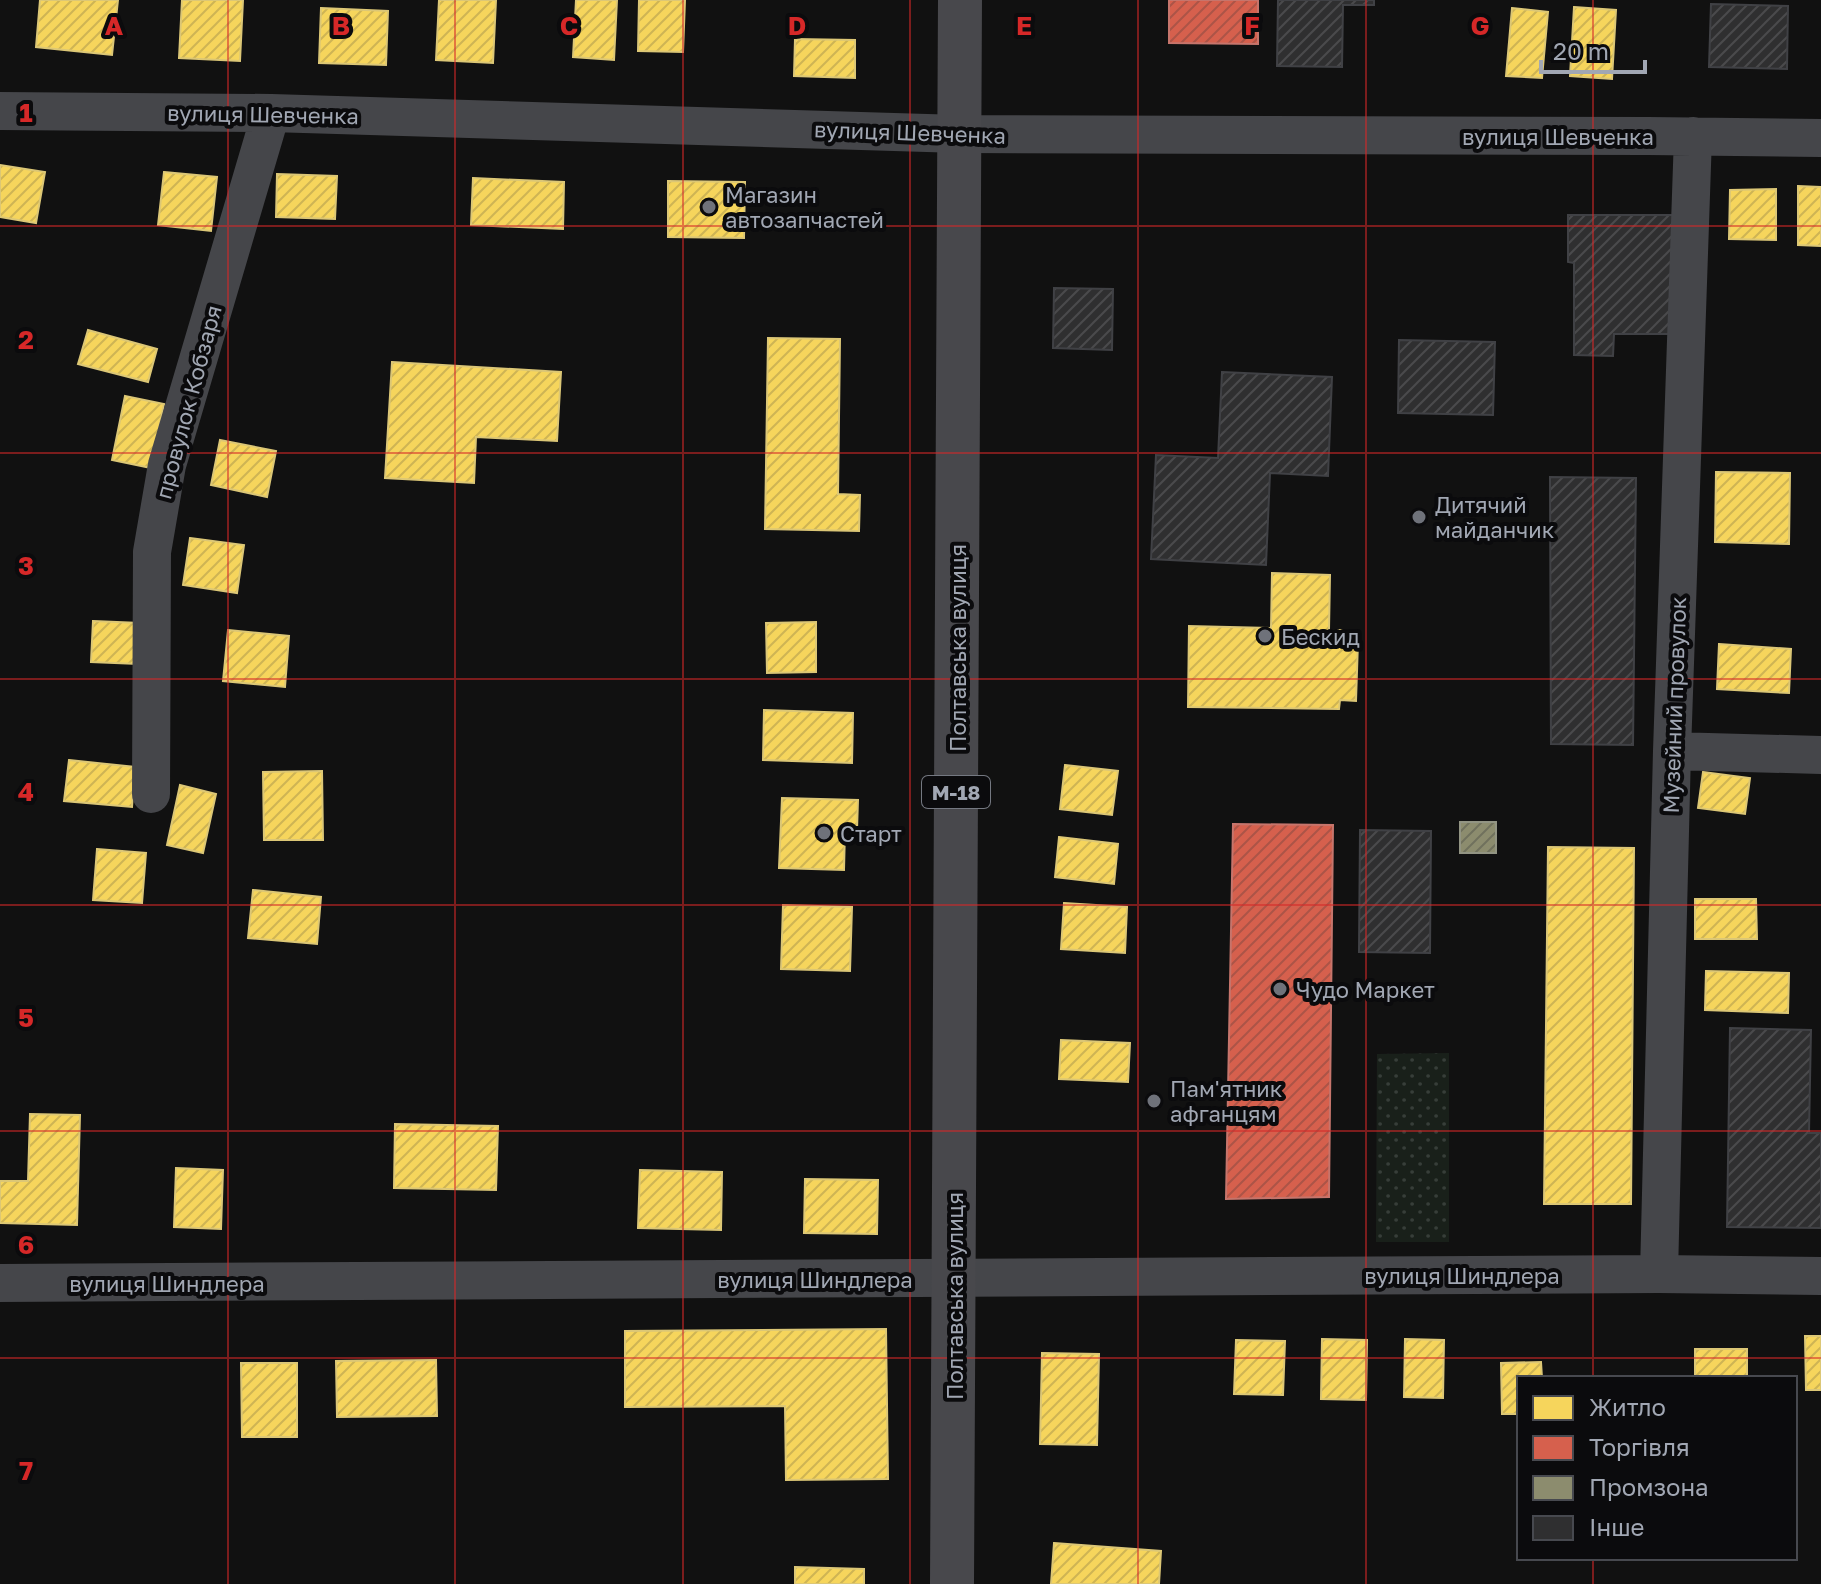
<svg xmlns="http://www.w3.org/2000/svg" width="1821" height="1584" viewBox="0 0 1821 1584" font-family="'Golos Text',sans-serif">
	<defs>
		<pattern id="green-dots" width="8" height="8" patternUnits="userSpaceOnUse" patternTransform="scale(2)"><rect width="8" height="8" fill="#19201a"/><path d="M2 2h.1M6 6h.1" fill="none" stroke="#373e39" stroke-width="1.8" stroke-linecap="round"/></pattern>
		<pattern id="homes-hatch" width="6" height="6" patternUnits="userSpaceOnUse" patternTransform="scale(2)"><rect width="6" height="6" fill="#f6d55c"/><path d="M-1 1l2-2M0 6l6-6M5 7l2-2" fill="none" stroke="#ceb454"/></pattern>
		<pattern id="shops-hatch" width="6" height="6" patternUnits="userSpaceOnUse" patternTransform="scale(2)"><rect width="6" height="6" fill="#d6604d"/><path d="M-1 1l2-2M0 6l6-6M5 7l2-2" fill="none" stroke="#ac5447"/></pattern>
		<pattern id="industry-hatch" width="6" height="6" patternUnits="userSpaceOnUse" patternTransform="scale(2)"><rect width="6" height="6" fill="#8c8c6e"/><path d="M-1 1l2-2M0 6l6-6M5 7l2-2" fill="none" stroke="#70715d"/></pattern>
		<pattern id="building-hatch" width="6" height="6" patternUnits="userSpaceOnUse" patternTransform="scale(2)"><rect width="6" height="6" fill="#2f2f30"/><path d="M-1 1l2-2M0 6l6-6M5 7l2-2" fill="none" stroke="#4a4a4c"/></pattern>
	</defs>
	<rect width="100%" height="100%" fill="#111"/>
	<!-- green -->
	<path fill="url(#green-dots)" d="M1449,1053V1242H1376L1377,1054Z"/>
	<!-- homes -->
	<path fill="url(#homes-hatch)" stroke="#dcc776" stroke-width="2" d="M40,0H118L112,55L36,47Z
		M182,0H243L240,61L179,58Z
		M439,0H496L493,63L436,60Z
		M576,0H617L614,60L573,57Z
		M639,0H685L683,52L638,51Z
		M1574,7L1616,10L1612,79L1570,76Z
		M321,8L388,11L386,65L319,63Z
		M1512,8L1548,12L1542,78L1506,76Z
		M795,39L855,40V78L794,76Z
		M0,165L45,172L36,223L0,217Z
		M164,172L217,177L211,231L158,225Z
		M277,174L337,176L335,219L276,217Z
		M473,178L564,182L563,229L471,225Z
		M668,181L745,182L744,238L668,237Z
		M1798,186L1821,187V246L1798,245Z
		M1776,189V240L1729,239L1730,190Z
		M88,330L157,349L148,382L78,364Z
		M768,338L840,339L838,494L860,495L859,531L765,529Z
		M392,362L561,372L557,441L476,437L474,483L385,478Z
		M125,396L164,404L151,468L112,460Z
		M220,440L276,451L267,497L211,485Z
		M1716,472L1790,473L1789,544L1715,542Z
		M190,538L244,545L237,593L183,585Z
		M1272,573L1330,575L1329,630H1342L1341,642H1358L1356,701L1340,700L1339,709L1188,707L1189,626L1271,628Z
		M93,621L140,623L138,664L91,662Z
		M816,622V672L767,673L766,623Z
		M228,630L289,636L285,687L223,681Z
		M1719,644L1791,649L1789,693L1717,689Z
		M764,710L853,713L852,763L763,760Z
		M69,760L135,767L132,807L64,801Z
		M1065,765L1118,771L1112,815L1060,809Z
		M322,771L323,840H264L263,772Z
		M1703,772L1750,778L1745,814L1698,808Z
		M180,785L216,794L203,853L167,845Z
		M782,798L858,800L857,830H845L844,870L779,868Z
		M1059,837L1118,844L1114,884L1055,877Z
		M1548,847L1634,848L1631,1204H1544Z
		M97,849L146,853L142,903L93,900Z
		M253,890L321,897L317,944L248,938Z
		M1695,899H1756L1757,939H1695Z
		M1064,903L1127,907L1125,953L1061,949Z
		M783,905L852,907L850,971L781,969Z
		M1706,971L1789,973L1788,1013L1705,1010Z
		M1061,1040L1130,1043L1128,1082L1059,1079Z
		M30,1114L80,1115L77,1225L0,1223V1181H28Z
		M395,1124L498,1126L496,1190L394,1188Z
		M176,1168L223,1170L221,1229L174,1227Z
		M640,1170L722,1172L721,1230L638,1228Z
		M805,1179L878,1180L877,1234L804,1233Z
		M886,1329L888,1479L786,1480L785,1406L625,1407V1331Z
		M1805,1336H1821V1390H1806Z
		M1322,1339L1367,1340L1366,1400L1321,1399Z
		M1405,1339L1444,1340L1443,1398L1404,1397Z
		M1236,1340L1285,1341L1283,1395L1234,1394Z
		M1695,1349H1747V1378H1695Z
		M1042,1353L1099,1354L1097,1445L1040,1444Z
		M436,1360L437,1416L337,1417L336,1361Z
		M1541,1362L1542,1378H1519V1414H1502L1501,1363Z
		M241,1363H297V1437H242Z
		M1054,1543L1161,1551L1159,1584H1051Z
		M795,1567L864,1569V1584H795Z"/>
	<!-- shops -->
	<path fill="url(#shops-hatch)" stroke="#c6756c" stroke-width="2" d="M1169,0H1258V44L1169,43Z
		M1233,824L1333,825L1329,1197L1226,1199Z"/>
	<!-- industry -->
	<path fill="url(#industry-hatch)" stroke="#929483" stroke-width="2" d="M1460,822H1496V853H1460Z"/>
	<!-- building -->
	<path fill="url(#building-hatch)" stroke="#404145" stroke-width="2" d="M1278,0H1374V5H1343L1342,67L1277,66Z
		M1711,4L1788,6L1787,69L1709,67Z
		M1568,215H1675L1674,334H1614L1613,356L1574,355V263L1568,262Z
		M1054,288L1113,289L1112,350L1053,348Z
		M1399,340L1495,342L1493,415L1398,413Z
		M1222,372L1332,377L1328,476L1270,473L1266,565L1151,559L1156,455L1218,458Z
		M1550,477L1636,478L1633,745L1551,744Z
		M1360,830L1431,831L1430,953L1359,952Z
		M1730,1028L1811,1030L1809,1133H1821V1228L1727,1227Z"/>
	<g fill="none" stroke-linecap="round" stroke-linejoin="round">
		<!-- minor -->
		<path stroke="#45464a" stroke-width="38" d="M0,111L271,113L960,134L1648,136L1821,138
			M1672,751L1821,755
			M151,794L152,552L167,465L271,113
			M1659,1274L1672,751L1693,136
			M0,1283L1659,1274L1821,1276"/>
		<!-- highway -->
		<path stroke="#48484c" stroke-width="44" d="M952,1584L960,0"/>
	</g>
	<!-- grid -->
	<path fill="none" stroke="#d62828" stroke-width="2" stroke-opacity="0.55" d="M228,0V1584M455,0V1584M683,0V1584M910,0V1584M1138,0V1584M1366,0V1584M1593,0V1378M0,226H1821M0,453H1821M0,679H1821M0,905H1821M0,1131H1821M0,1358H1821M1593,1558V1584"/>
	<!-- markers -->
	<g fill="#6f727a" stroke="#0b0b0d" stroke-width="3">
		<circle cx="709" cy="207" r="8"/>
		<circle cx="1419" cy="517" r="8"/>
		<circle cx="1265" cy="636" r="8"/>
		<circle cx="824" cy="833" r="8"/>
		<circle cx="1280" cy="989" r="8"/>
		<circle cx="1154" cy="1101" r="8"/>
	</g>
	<g text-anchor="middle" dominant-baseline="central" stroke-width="8" stroke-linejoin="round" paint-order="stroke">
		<!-- shield labels -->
		<rect fill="#0b0b0d" stroke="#747881" stroke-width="2" x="922" y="776" width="68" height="32" rx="6"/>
		<g font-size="20" font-weight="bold" fill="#a1a7b3">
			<text x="956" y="792">М-18</text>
		</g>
		<!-- street labels -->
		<g font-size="22" fill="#a1a7b3" stroke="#0b0b0d">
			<text transform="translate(263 114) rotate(1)">вулиця Шевченка</text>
			<text transform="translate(910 132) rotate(2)">вулиця Шевченка</text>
			<text x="1558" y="136">вулиця Шевченка</text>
			<text transform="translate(188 402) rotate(-75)">провулок Кобзаря</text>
			<text transform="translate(957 648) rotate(-90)">Полтавська вулиця</text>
			<text transform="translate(1674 705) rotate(-88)">Музейний провулок</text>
			<text x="1462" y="1275">вулиця Шиндлера</text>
			<text x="815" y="1279">вулиця Шиндлера</text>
			<text x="167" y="1283">вулиця Шиндлера</text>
			<text transform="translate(954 1296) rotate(-90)">Полтавська вулиця</text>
		</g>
		<!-- poi labels -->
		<g font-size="22" fill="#a1a7b3" stroke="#0b0b0d" text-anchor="start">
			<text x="725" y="194">Магазин<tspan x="725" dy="25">автозапчастей</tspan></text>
			<text x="1435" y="504">Дитячий<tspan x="1435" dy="25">майданчик</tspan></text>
			<text x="1281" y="636">Бескид</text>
			<text x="840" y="833">Старт</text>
			<text x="1296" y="989">Чудо Маркет</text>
			<text x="1170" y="1088">Пам'ятник<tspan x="1170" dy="25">афганцям</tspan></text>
		</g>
	</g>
	<g font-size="26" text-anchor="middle" font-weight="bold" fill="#d62828" stroke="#0b0b0d" stroke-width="8" stroke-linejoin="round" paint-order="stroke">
		<text x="114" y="35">A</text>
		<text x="341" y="35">B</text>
		<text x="569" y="35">C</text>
		<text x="797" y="35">D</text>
		<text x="1024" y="35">E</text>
		<text x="1252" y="35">F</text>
		<text x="1480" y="35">G</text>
		<text x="26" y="122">1</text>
		<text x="26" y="349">2</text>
		<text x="26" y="575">3</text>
		<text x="26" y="801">4</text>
		<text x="26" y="1027">5</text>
		<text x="26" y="1254">6</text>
		<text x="26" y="1480">7</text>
	</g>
	<!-- legend -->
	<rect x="1517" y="1376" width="280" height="184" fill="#0b0b0d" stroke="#47494f" stroke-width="2"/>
	<rect x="1533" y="1396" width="40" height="24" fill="#f6d55c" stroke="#47494f" stroke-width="2"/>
	<text x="1589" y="1416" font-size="24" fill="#a1a7b3">Житло</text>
	<rect x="1533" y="1436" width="40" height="24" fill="#d6604d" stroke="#47494f" stroke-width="2"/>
	<text x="1589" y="1456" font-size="24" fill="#a1a7b3">Торгівля</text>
	<rect x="1533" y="1476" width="40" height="24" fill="#8c8c6e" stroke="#47494f" stroke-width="2"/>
	<text x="1589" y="1496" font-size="24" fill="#a1a7b3">Промзона</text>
	<rect x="1533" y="1516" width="40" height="24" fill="#2f2f30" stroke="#47494f" stroke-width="2"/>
	<text x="1589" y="1536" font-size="24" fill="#a1a7b3">Інше</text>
	<!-- scale -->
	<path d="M1541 60v12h104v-12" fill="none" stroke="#a1a7b3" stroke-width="4"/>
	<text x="1553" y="60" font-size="24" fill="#a1a7b3" stroke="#0b0b0d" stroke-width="6" paint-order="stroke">20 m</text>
</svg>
